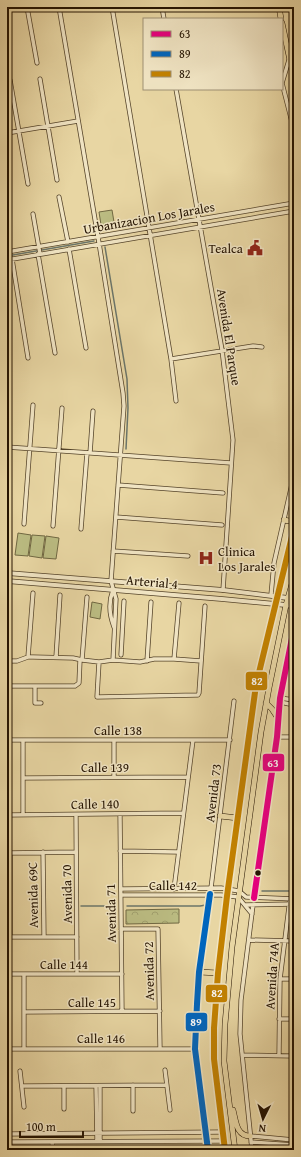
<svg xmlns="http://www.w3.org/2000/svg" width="301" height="1157" viewBox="0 0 301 1157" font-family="'Gentium Book Plus',serif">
	<defs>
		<pattern id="park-crowns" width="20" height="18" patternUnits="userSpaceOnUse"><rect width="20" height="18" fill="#bbbc82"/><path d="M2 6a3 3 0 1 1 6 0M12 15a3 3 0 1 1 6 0" fill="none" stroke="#a1a16e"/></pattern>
	</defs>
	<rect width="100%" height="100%" fill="#e8d6a3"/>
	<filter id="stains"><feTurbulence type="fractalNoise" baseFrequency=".005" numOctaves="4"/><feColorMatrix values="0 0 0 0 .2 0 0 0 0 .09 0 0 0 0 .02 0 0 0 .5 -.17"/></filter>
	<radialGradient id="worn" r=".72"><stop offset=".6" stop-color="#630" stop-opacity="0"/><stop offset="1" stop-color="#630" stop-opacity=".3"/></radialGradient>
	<!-- grass -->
	<path fill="#bbbc82" stroke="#706842" d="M112,210L115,228L102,231L99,212Z
		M18,533L31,535L28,556L15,555Z
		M32,535L45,536L42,558L29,556Z
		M46,536L59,538L56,559L43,558Z
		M92,602L102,604L100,619L90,617Z"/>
	<!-- park -->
	<path fill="url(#park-crowns)" stroke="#706842" d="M179,909V923L126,924V910Z"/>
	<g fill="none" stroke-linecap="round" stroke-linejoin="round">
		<!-- stream -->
		<path stroke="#6b756a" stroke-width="1.5" d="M105,247L127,379L128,408L126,449
			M7,256L94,241
			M262,891H294
			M81,906H115
			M127,906H200L206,905"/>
		<defs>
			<path id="minor" d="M27,7L37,63
				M59,7L99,243L123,393L124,406L111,581L116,599L113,660
				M112,7L171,359L176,401
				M162,7L164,19
				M7,9L21,7
				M289,60L282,83L294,130
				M7,65V66
				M40,79L57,180
				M10,80L28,184
				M176,89L222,350L233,440L223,590
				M7,133L78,121
				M59,197L68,242
				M33,214L40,254
				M7,240L9,252
				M69,249L86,348
				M7,252L294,203
				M38,254L55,353
				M12,259L28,358
				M7,260L294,211
				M171,359L253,346L262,347
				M7,447L231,463
				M90,453L93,411
				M118,485L223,493
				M116,517L222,525
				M24,524L33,405
				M53,526L62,408
				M81,529L87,453
				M113,551L188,556
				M113,590C108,603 109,614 114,627
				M271,595L274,563L294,475
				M286,605L294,607
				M121,655L124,601
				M28,657L33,593
				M56,657L60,595
				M174,659L179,603
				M82,660L87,597
				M7,661H17L28,657H33L73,658L82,660L99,662L113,660L140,662L154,659H174L201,661
				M147,661L151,602
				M99,662L97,697L198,695L199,693L205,606
				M7,686H75L79,683L80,660
				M35,686V703H41
				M280,698L294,700
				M280,702L294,705
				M277,737H294
				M7,740H230
				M23,740V815
				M114,740V777
				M23,778L188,777
				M120,814L122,1011
				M7,815L183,813
				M76,815L77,974
				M120,851L178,852
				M43,852L44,937
				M7,853L76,852
				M10,853V937
				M211,888L234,701
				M121,889L221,888L239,891L246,897L294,899
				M174,889L193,740
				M121,895H221L238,897L252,914
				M254,898L277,737L280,698L294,628
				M245,905L294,904
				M121,929H158L160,1048
				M7,937H77
				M249,940L294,941
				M7,974H122
				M280,979H294
				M24,1012L160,1011
				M279,1019H294
				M24,1048V974
				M7,1049H195
				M242,1055L294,1056
				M279,1055L280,979L290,899
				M165,1070L170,1110
				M20,1071L24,1107
				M133,1085V1111
				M22,1086L167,1085
				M64,1086V1109
				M96,1086L97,1141
				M100,1086V1141
				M7,1134L223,1132
				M250,1136L294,1140
				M7,1142L224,1141
				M52,1142L53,1150
				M251,1142L294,1145
				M208,1150L195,1049L197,1004L199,972L210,894
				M252,1150L240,1034L241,1000L253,905"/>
			<path id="tertiary" d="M7,573L223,590L288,598
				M7,581L222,599L286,605"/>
			<path id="primary" d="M279,7L281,19
				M291,7L294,23
				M282,23L294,79
				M284,520L294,522
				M266,703L272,709L278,718
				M220,816L238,818
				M199,972L218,973
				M233,1110C236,1121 236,1136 250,1136
				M225,1150L214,1059V1028L218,973L227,896L256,685L294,528
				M235,1150L224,1061L225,1024L232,947L261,732L269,688L286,605L294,577"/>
		</defs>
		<!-- minor casing -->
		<use href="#minor" stroke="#55442a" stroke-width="5"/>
		<!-- tertiary casing -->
		<use href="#tertiary" stroke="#55442a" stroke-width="5.5"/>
		<!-- primary casing -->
		<use href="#primary" stroke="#241301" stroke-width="6"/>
		<!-- minor -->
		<use href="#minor" stroke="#f0e4c3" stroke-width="3.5"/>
		<!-- tertiary -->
		<use href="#tertiary" stroke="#f0e4c3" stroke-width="4"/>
		<!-- primary -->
		<use href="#primary" stroke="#e8d6a3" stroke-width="5"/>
		<defs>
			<path id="bus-1" d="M254,898L277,737L280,698L294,628"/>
			<path id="bus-2" d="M208,1150L195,1049L197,1004L199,972L210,894"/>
			<path id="bus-3" d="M225,1150L214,1059V1028L218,973L227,896L256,685L294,528"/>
		</defs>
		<!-- bus-1 casing -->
		<use href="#bus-1" stroke="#f0e4c3" stroke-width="9"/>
		<!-- bus-2 casing -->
		<use href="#bus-2" stroke="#f0e4c3" stroke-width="9"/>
		<!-- bus-3 casing -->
		<use href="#bus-3" stroke="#f0e4c3" stroke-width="9"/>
		<!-- bus-1 -->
		<use href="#bus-1" stroke="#e5007d" stroke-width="6"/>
		<!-- bus-2 -->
		<use href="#bus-2" stroke="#0065bd" stroke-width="6"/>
		<!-- bus-3 -->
		<use href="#bus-3" stroke="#c28100" stroke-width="6"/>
	</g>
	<!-- icons -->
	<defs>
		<symbol id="civic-bare" viewBox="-9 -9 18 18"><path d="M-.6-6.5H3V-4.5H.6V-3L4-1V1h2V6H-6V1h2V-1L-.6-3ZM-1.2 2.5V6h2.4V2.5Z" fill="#8f2418" stroke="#f0e4c3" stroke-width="2.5" paint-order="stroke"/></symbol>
		<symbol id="hospital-bare" viewBox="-9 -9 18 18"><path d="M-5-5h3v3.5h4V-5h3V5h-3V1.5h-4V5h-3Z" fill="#8f2418" stroke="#f0e4c3" stroke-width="2.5" paint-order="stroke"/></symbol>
	</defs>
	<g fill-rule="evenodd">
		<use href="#civic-bare" x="244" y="237" width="22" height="22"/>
		<use href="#hospital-bare" x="195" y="547" width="22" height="22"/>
	</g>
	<!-- markers -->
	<circle fill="#241301" stroke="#f0e4c3" stroke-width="1.5" cx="258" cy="873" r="3.5"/>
	<g text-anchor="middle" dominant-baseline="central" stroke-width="3" stroke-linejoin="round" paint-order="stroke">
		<!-- street labels -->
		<g font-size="13" fill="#241301" stroke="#f0e4c3">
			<text transform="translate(149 218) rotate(-10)">Urbanizacion Los Jarales</text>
			<text transform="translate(229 337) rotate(81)">Avenida El Parque</text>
			<text transform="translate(152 582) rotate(5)">Arterial 4</text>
			<text x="118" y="730">Calle 138</text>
			<text x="105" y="767">Calle 139</text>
			<text transform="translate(213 793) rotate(-83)">Avenida 73</text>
			<text transform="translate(95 804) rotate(-1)">Calle 140</text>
			<text x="173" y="885">Calle 142</text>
			<text transform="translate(67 894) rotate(-91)">Avenida 70</text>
			<text transform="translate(33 895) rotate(-91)">Avenida 69C</text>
			<text transform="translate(111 913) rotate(-91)">Avenida 71</text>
			<text x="64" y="964">Calle 144</text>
			<text transform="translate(149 971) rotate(-91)">Avenida 72</text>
			<text transform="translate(272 976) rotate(-86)">Avenida 74A</text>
			<text x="92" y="1002">Calle 145</text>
			<text x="101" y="1038">Calle 146</text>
		</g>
		<!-- poi labels -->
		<g font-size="13" fill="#241301" stroke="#f0e4c3" text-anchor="end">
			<text x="243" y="248">Tealca</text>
			<text x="218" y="551" text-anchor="start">Clinica<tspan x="218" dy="15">Los Jarales</tspan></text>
		</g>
	</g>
	<g stroke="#f0e4c3" stroke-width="1.5">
		<rect x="245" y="671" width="23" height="20" rx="4" fill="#c28100"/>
		<rect x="262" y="753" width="23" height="19" rx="4" fill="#e5007d"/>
		<rect x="205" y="984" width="23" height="19" rx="4" fill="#c28100"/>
		<rect x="185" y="1012" width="23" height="20" rx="4" fill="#0065bd"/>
	</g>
	<g font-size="11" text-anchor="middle" font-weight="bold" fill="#fff">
		<text x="257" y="685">82</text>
		<text x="273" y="767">63</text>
		<text x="217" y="997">82</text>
		<text x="196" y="1026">89</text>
	</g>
	<!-- margin -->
	<rect width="301" height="1157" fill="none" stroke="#e8d6a3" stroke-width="24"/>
	<rect x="8" y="8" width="285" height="1141" fill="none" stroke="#241301" stroke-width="2"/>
	<rect x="12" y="12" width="277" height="1133" fill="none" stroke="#241301"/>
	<!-- legend -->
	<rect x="143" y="18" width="140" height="72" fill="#f0e4c3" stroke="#9e9075"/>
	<rect x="151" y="31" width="20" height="6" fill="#e5007d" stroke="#9e9075"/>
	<text x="179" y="38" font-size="12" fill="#241301">63</text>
	<rect x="151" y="51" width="20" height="6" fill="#0065bd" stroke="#9e9075"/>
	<text x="179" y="58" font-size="12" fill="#241301">89</text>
	<rect x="151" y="71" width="20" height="6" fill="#c28100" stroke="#9e9075"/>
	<text x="179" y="78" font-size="12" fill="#241301">82</text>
	<!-- north arrow -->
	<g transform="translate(263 1119) rotate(185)" stroke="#f0e4c3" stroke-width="3" paint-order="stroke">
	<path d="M0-3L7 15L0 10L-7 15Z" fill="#241301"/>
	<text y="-6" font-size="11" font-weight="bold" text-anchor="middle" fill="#241301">N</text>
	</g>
	<!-- scale -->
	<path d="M20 1131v6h63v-6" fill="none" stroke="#241301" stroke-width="2"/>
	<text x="26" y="1131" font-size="12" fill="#241301" stroke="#f0e4c3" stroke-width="3" paint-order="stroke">100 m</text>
	<rect width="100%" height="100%" filter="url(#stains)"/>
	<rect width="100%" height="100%" fill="url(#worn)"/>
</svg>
